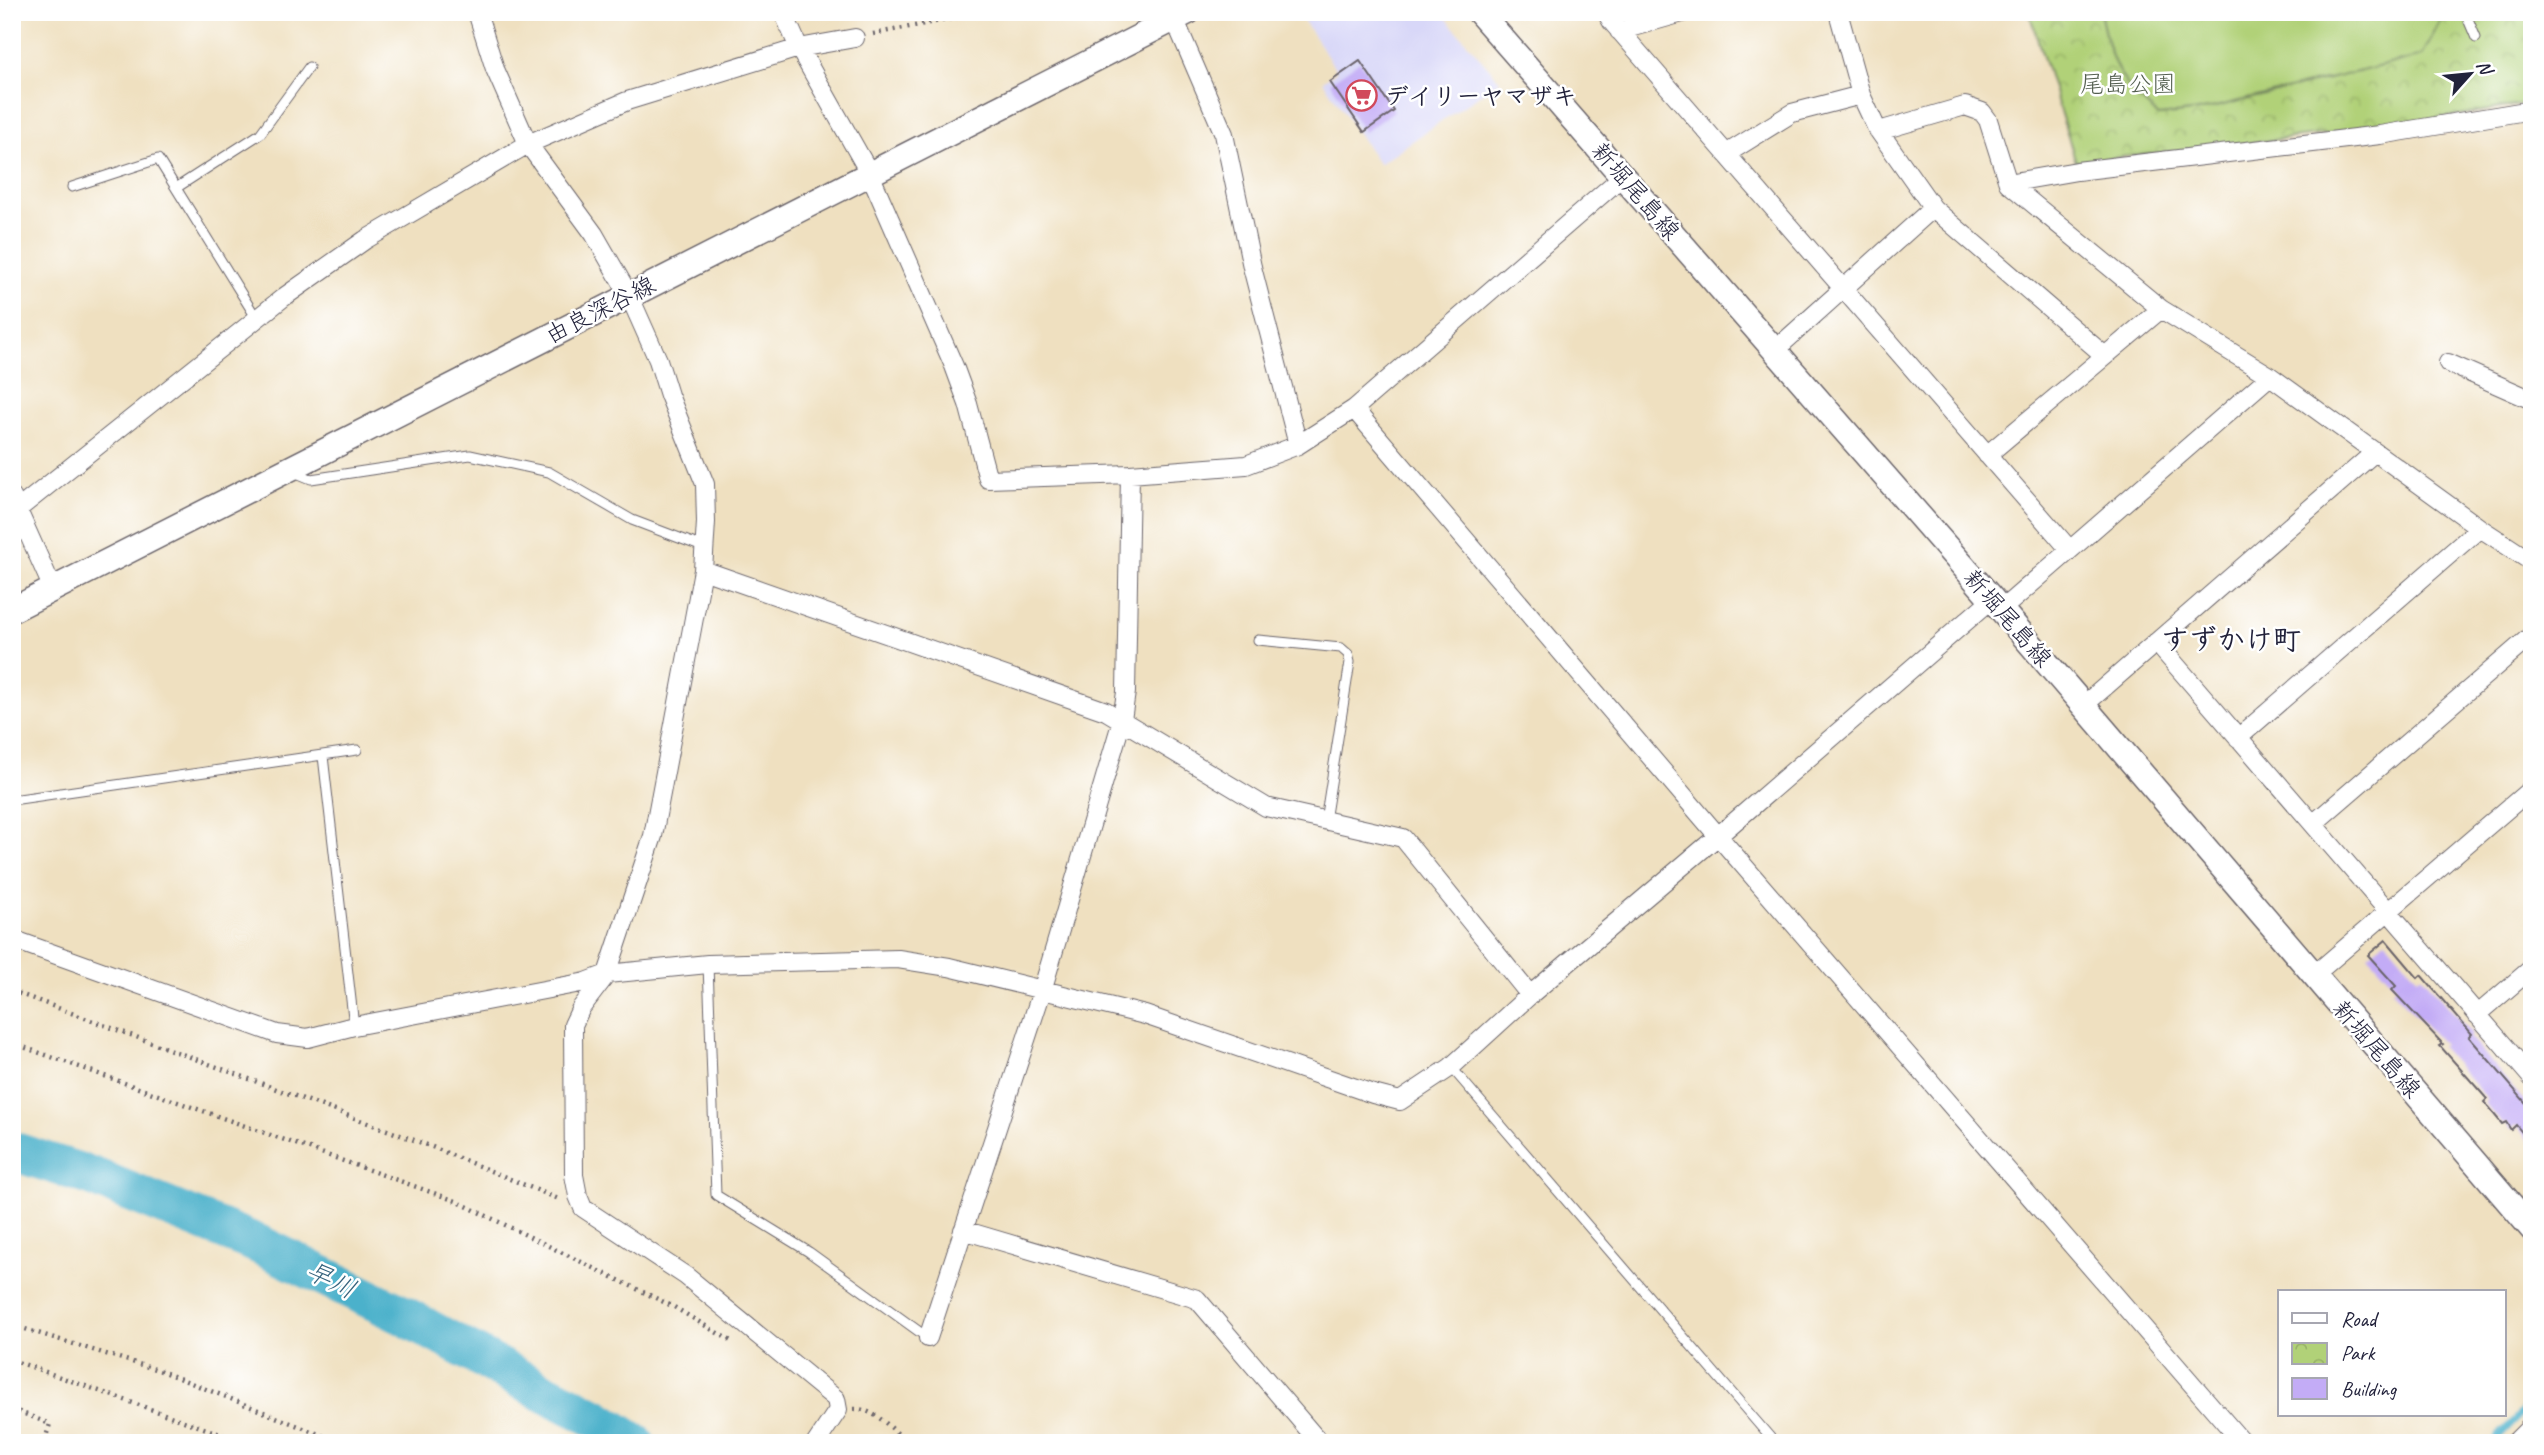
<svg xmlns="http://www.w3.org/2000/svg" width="2544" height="1455" viewBox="0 0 2544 1455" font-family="Caveat,'Klee One',sans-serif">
	<defs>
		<pattern id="park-crowns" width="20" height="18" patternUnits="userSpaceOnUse" patternTransform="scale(1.75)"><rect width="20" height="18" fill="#b1d178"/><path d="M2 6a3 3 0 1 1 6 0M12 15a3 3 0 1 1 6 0" fill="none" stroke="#98b369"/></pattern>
	</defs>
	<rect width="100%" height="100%" fill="#fff"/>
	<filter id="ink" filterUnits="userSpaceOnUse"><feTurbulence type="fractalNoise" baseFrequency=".0143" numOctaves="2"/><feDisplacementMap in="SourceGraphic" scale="14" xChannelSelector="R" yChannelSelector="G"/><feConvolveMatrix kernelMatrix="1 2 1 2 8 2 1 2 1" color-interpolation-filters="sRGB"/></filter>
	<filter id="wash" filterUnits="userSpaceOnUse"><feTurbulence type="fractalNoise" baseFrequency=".00686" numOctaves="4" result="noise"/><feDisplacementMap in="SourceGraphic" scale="28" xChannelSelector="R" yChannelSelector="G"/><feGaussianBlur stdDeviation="1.57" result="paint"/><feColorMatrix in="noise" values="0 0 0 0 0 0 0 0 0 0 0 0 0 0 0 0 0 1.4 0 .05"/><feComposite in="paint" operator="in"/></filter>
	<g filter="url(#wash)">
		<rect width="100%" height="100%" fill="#efe0c0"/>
		<!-- built -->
		<path fill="#d8d7f8" d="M1298,12H1441L1500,81L1379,164L1323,81L1337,71Z"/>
		<!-- park -->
		<path fill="url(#park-crowns)" stroke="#6a7a5a" stroke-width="2" d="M2029,12H2532V103L2380,128L2076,162Z"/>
		<!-- pitch -->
		<path fill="#b1d178" stroke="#6a7a5a" stroke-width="2" d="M2100,12H2439L2442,18L2422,56L2199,111L2159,116C2119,85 2110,61 2100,12Z"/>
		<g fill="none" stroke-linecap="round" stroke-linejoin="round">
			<!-- stream -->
			<path stroke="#4cb1cb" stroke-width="7" d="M2492,1443L2532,1402"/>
			<!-- river -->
			<path stroke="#4cb1cb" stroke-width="40" d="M12,1151L91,1176L258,1244L401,1314L540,1390L596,1418L635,1443"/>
		</g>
		<g id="blocks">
			<!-- building -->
			<path fill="#c3acf6" d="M1360,61L1394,111L1364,132L1330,82Z
				M2386,940L2418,978L2421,975L2472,1034L2469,1037L2532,1110V1145L2516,1125L2511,1130L2506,1122L2502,1124L2484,1102L2487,1099L2440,1046L2443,1044L2392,990L2396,986L2368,955Z"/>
		</g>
	</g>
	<g filter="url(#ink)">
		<use href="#blocks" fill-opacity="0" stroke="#6a646a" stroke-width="2"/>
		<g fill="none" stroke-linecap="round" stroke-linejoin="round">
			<defs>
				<path id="lane" d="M2465,12L2476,38
					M72,187L158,159L257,319
					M176,188L260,134L309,67
					M294,472L311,479L470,455L549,472L632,520L703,547
					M1258,640L1341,648L1348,654L1350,662L1325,821
					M323,756L354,1026
					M12,800L357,750
					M708,964L716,1195L809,1252L928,1338
					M1451,1067L1775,1443
					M2508,1443L2532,1419"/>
				<path id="street" d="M477,12L495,69L528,144L594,234L629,295L658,360L669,395L705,484L706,522L703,570L653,836L607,974L581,1008L573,1025L574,1175L578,1196L583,1208L686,1276L836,1399L838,1410L816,1443
					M783,12L799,48L870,174L954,366L968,404L988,479L1130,474L1246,465L1298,445L1354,409L1623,176
					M1606,12L1612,22L2070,550
					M1838,12L1861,95L1876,127L1933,208L2105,356
					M1174,18L1224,134L1252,267L1298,445
					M1619,31L1686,12
					M1879,131L1965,106L1982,112L1988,120L2008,183L2161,309L2270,376L2480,528L2532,562
					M1726,154L1792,113L1861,95
					M2008,183L2077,171L2380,135L2532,110
					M1775,350L1933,208
					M2448,363L2532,400
					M1354,409L1718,836L2243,1443
					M1987,455L2161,309
					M12,497L53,589
					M17,510L284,297L365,240L528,144L627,101L799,48L855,38
					M703,570L1106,711L1266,807L1403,838L1530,995
					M2001,610L2270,376
					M2156,642L2532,1078
					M2084,705L2375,452
					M2238,738L2480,528
					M2313,824L2532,635
					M12,939L277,1034L308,1038L354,1026L586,982L607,974L708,964L898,959L949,967L1145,1015L1373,1094L1400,1101L1451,1067L1530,995L1718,836L1992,599
					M2314,975L2532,788
					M2477,1015L2532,968
					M963,1230L1197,1299L1320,1443
					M928,1338L1042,991L1122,720L1126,692L1130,474"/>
				<path id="secondary" d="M1479,12L1992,599L2532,1229
					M12,610L1188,12"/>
			</defs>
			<!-- lane casing -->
			<use href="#lane" stroke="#6a646a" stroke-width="11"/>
			<!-- street casing -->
			<use href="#street" stroke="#6a646a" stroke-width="20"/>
			<!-- secondary casing -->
			<use href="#secondary" stroke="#6a646a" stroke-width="27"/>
			<!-- path -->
			<path stroke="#6a646a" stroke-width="4.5" stroke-dasharray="2 5" stroke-linecap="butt" d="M873,34L986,12
				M12,991L430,1146L561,1200
				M12,1043L456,1201L674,1307L731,1341
				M12,1325L161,1371L341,1443
				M12,1360L246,1443
				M12,1409L50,1424L44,1443
				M854,1409C874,1408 893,1430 908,1443"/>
			<!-- lane -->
			<use href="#lane" stroke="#fff" stroke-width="9"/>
			<!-- street -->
			<use href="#street" stroke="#fff" stroke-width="18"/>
			<!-- secondary -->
			<use href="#secondary" stroke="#fff" stroke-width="24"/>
		</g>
	</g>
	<!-- icons -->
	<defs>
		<symbol id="supermarket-ring" viewBox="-11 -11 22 22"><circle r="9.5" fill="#fff" stroke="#d1495b" stroke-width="1.5"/><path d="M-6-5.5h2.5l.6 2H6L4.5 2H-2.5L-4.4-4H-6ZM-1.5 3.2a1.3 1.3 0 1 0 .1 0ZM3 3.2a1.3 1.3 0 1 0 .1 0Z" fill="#d1495b"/></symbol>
	</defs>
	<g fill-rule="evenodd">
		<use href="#supermarket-ring" x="1344" y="78" width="35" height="35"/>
	</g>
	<g text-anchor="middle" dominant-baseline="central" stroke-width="5" stroke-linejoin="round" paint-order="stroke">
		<!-- park labels -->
		<g font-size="24" fill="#545f50" stroke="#fff">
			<text x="2128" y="84">尾島公園</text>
		</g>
		<!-- poi labels -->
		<g font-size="24" font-weight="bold" fill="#22223b" stroke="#fff" text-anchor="start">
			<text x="1385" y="96">デイリーヤマザキ</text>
		</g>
		<!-- street labels -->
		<g font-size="24" fill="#22223b" stroke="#fff">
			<text transform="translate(1636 191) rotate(49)">新堀尾島線</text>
			<text transform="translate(600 310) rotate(-27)">由良深谷線</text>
			<text transform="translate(2008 618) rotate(49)">新堀尾島線</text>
			<text transform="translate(2377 1049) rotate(49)">新堀尾島線</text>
		</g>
		<!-- water labels -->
		<g font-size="26" font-style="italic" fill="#35627c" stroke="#fff">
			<text transform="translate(331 1280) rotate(26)">早川</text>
		</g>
		<!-- quarter labels -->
		<g font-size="28" font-weight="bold" fill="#22223b" stroke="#fff">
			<text x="2231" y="639">すずかけ町</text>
		</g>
	</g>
	<!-- margin -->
	<rect width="2544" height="1455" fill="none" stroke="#fff" stroke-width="42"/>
	<!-- legend -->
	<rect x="2278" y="1290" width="228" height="126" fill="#ffffff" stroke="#a7a7b1" stroke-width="2"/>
	<rect x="2292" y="1313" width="35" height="10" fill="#ffffff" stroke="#a7a7b1" stroke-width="2"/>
	<text x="2341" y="1326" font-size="21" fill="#22223b">Road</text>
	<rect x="2292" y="1343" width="35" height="21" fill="url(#park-crowns)" stroke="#a7a7b1" stroke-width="2"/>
	<text x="2341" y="1360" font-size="21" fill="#22223b">Park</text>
	<rect x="2292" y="1378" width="35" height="21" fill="#c3acf6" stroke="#a7a7b1" stroke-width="2"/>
	<text x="2341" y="1396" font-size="21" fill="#22223b">Building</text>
	<!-- north arrow -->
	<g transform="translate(2470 74) rotate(63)" stroke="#ffffff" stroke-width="5" paint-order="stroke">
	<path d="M0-5L12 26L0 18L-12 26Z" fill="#22223b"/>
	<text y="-10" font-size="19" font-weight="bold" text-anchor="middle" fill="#22223b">N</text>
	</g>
</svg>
